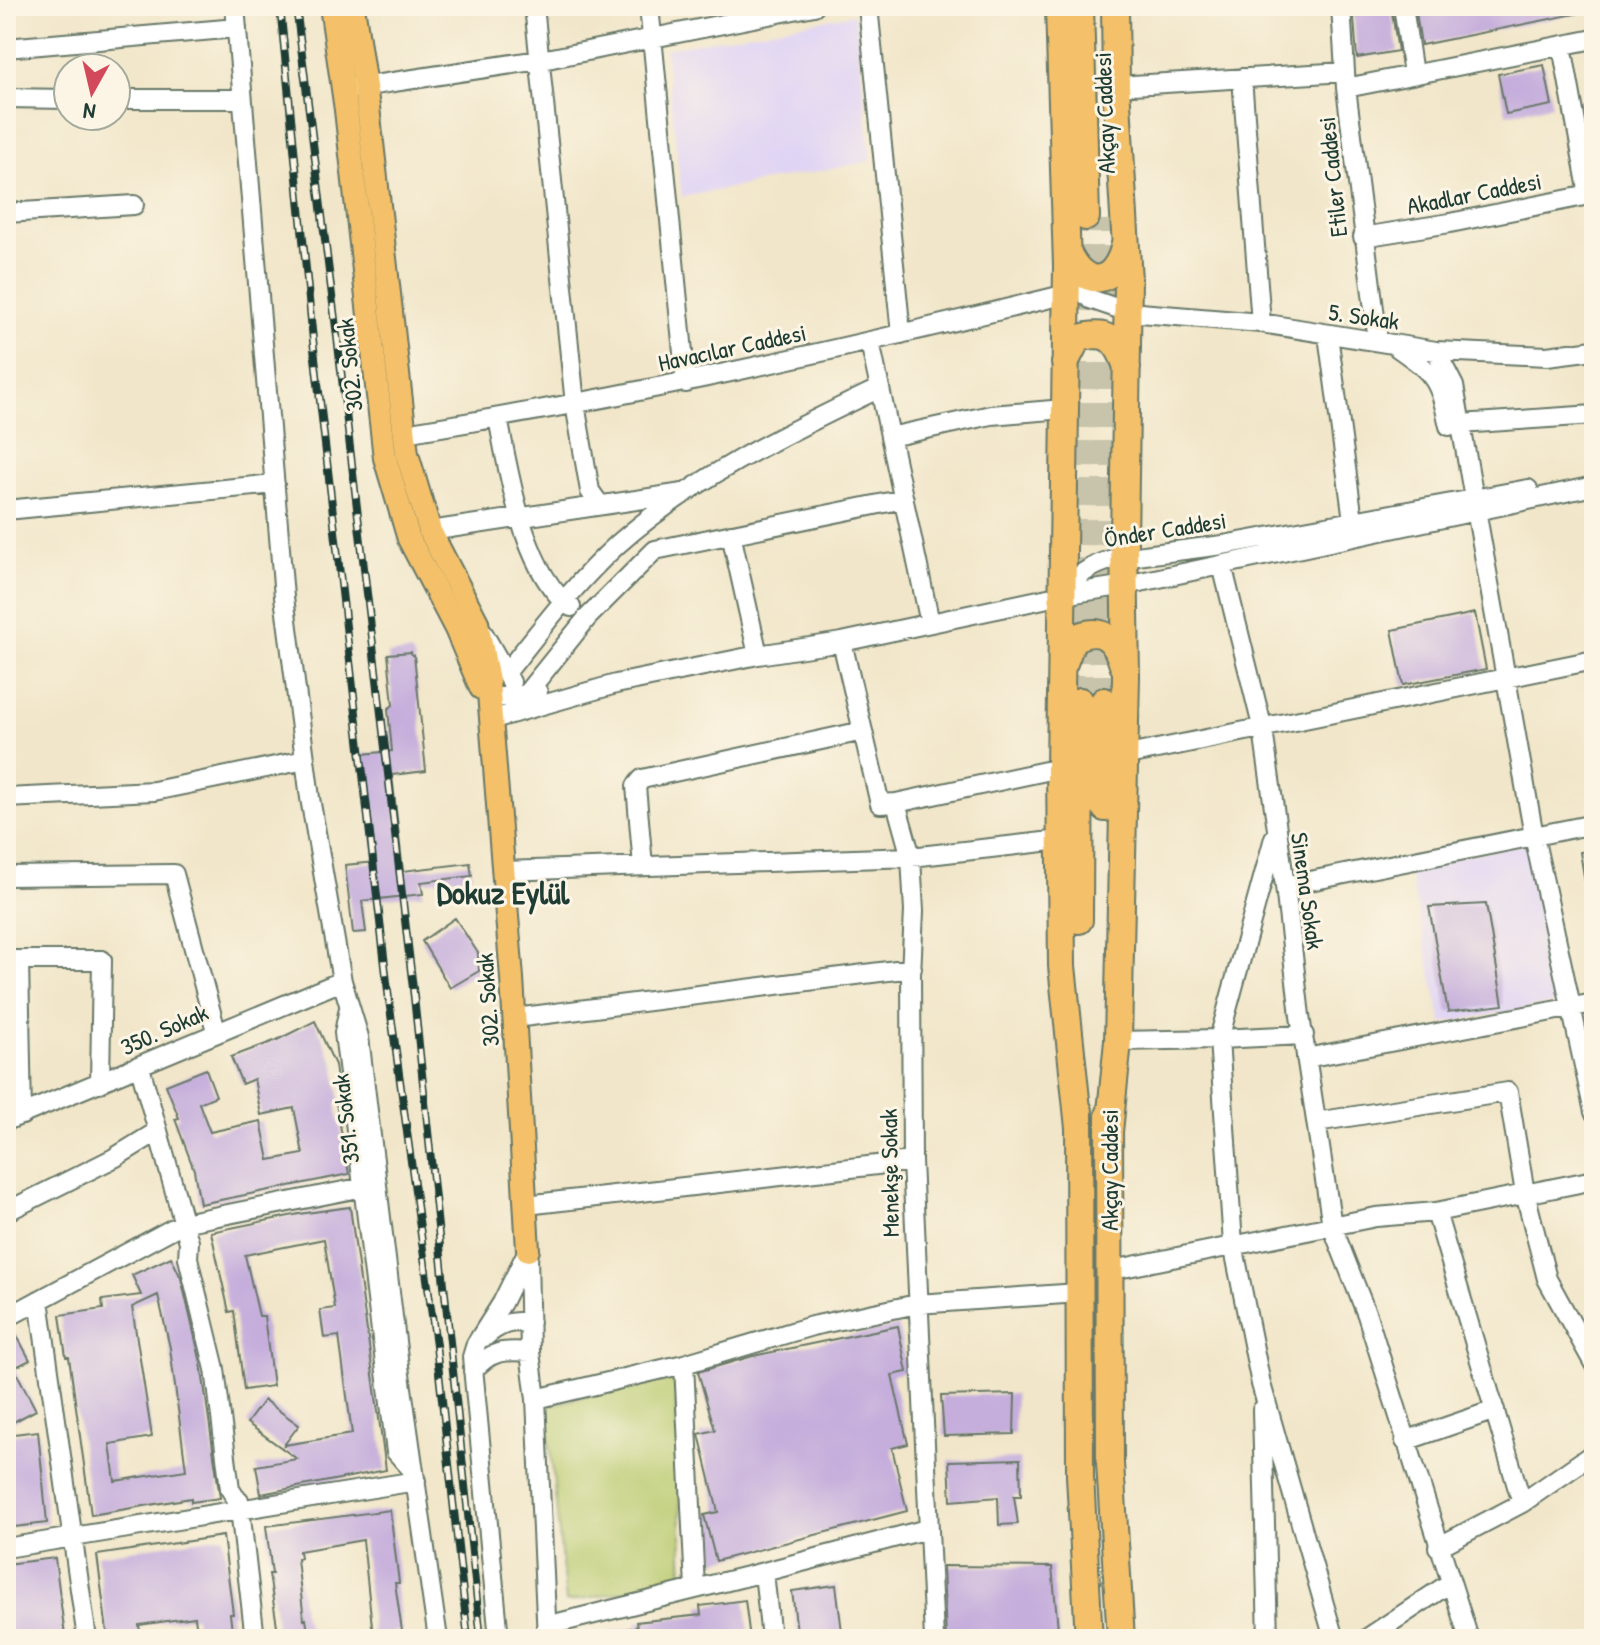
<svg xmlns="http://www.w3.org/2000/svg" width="1600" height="1645" viewBox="0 0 1600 1645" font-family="'Patrick Hand',sans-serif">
	<rect width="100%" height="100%" fill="#fcf5e5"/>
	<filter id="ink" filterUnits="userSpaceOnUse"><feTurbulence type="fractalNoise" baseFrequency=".0125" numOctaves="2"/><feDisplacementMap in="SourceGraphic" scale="16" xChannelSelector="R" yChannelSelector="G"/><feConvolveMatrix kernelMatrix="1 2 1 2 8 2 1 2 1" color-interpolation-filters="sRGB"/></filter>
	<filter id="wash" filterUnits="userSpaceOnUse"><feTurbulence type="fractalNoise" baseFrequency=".006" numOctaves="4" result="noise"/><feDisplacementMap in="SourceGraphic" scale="32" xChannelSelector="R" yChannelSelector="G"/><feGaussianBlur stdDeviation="1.8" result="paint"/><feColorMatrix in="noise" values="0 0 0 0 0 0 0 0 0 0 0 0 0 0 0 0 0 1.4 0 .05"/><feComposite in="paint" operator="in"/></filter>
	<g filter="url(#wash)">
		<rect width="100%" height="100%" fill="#f1e6c9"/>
		<!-- built -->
		<path fill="#e0d4f4" d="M855,14L871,161L682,197L665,49Z
			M1529,843L1558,1003L1442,1023L1408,867Z"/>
		<!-- green -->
		<path fill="#b7c96c" stroke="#6b8350" stroke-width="2" d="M675,1374L683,1581L566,1602L546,1406Z"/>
		<g id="blocks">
			<!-- building -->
			<path fill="#c5aedc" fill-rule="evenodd" d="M1353,6H1391L1398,51L1357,58Z
				M1415,6H1584L1585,12L1421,45Z
				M1544,65L1552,105L1506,114L1498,74Z
				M1475,613L1486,669L1403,685L1392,630Z
				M411,652L412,655H414L426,771L392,775L403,871L470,863L472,876L421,882L423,894L362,901L366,932L353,933L345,865L376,862L363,754L392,751L388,709L393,705L388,654Z
				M1594,850V894H1587L1580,852Z
				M1486,904L1503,1005L1448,1012L1429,907Z
				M455,918L478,953L479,971L450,988L422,941Z
				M315,1021L335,1065L340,1103H336L349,1174L200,1204L194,1170L175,1119L179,1118L166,1085L206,1069L216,1096L199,1103L210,1132L261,1121L269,1160L303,1154L294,1108L261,1115L254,1079L242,1084L231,1057L277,1040Z
				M350,1207L386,1470L261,1494L256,1466L297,1459L247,1423L264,1400L299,1425L284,1445L352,1434L339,1336L324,1338L320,1310L335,1308L324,1239L245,1255L259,1316H264L273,1386L244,1390L234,1311L229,1312L211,1232L299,1214Z
				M171,1257L181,1278L201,1363L220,1498L191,1502V1498L91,1515L69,1357H66L60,1315L103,1309L102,1300L141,1295L132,1275ZM158,1295L170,1348L186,1470L115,1481L110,1444L152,1437L132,1307Z
				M898,1326L907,1372L892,1375L908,1444L892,1448L907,1511L716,1561L704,1515L718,1512L699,1434L715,1430L698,1372L753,1356Z
				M16,1334L30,1360L14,1368L36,1410L6,1426V1340Z
				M1015,1394L1014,1434L944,1436L941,1396Z
				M38,1431L47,1523L6,1528V1435Z
				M1020,1459L1021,1496H1014L1018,1524L999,1525L998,1497L951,1501L949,1461Z
				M390,1510L399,1583H395L402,1631L373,1636L363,1540L299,1551L300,1558L297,1559L304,1620L306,1619L309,1639H279L269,1574H272L266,1526Z
				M223,1536L233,1614H230L233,1639H198L195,1617L139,1625L141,1639H108L97,1555Z
				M55,1558L65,1636L9,1639L6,1618V1564Z
				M943,1566L1052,1567L1059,1639H946Z
				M836,1585L843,1639H798L792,1591Z
				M745,1600L750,1639H608V1632L637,1627L636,1622L701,1615L700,1606Z"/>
		</g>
	</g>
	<g filter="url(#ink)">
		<use href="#blocks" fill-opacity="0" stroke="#687868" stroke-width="2"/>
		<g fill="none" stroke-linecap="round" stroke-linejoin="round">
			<!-- highway-tunnel -->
			<path stroke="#c7c4ab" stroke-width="26" stroke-dasharray="26 13" stroke-linecap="butt" d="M1080,701L1086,217
				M1104,701L1108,220"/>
			<defs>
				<path id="minor" d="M235,6L284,597L310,798L342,981L359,1037L400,1374L438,1639
					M534,6L575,404L590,491L600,505
					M649,6L686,383
					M868,6L901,334
					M1341,6L1346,88L1378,341
					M1403,6L1413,74
					M1562,46L1589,195
					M6,48L237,28
					M1242,78L1261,323
					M1116,86L1345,72
					M354,88L552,58L814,6
					M1346,88L1594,39
					M6,98L68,99
					M116,99H242
					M6,213L134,205
					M1363,237L1450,223L1594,194
					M1067,274L1090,299L1128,312L1261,323L1436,351L1547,356L1594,350
					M1328,335L1353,520
					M870,342L930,623
					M1398,348C1437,375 1439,381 1449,426
					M1436,351L1454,386L1534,836L1594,1112
					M498,418C509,473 523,572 571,607
					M1460,424L1594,415
					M404,433C628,398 847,348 1067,294
					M890,437L991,415L1064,409
					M6,510L275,484
					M430,531L683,493
					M731,534L758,655
					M1222,565L1263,730L1285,886L1300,1016L1332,1226L1367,1315L1469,1639
					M1062,595C1077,575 1089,566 1113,559L1223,545L1528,489
					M482,631L511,682
					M842,642L880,804L896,803
					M506,673C541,629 576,582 618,544C695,476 789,432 880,388
					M526,694L587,618L655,550L904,499
					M488,699L538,692
					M490,720L616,684L758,655L842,642L1062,595L1126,585L1594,486
					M1123,756L1594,660
					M6,798L154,791L305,760
					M1274,838L1219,1039L1304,1035
					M643,866L636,786L642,779L863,731
					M504,871L911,857L896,803L1060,768
					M6,876L174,874L216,1031
					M1285,886L1594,824
					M6,960H102L100,1083
					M19,960L22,1115
					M349,1008L344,1033L396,1452L414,1472
					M515,1018L912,968
					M1118,1041L1219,1039L1233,1244L1261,1384L1334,1639
					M1306,1058L1594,1003
					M140,1067L189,1242L188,1258L215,1369L230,1489L238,1502
					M6,1121L342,981
					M1316,1122L1508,1092L1525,1193L1547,1279L1594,1364
					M526,1205L912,1161
					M6,1212L114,1158L158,1131
					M1436,1212L1522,1503L1594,1453
					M528,1253L530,1352L536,1399L547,1639
					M1108,1271L1376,1217L1436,1212L1594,1180
					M39,1300L87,1639
					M6,1318L183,1223L374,1185
					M485,1337C499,1324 510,1321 530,1322
					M684,1364L695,1588
					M473,1371C490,1350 505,1350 530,1352
					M536,1399L684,1364L812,1326L917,1304L1079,1293
					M1262,1410L1268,1639
					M1405,1441L1495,1410
					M239,1500L255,1639
					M1438,1547L1522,1503
					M6,1548L416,1481
					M764,1572L771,1639
					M546,1626L764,1572L927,1529
					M499,1639L472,1357L476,1344L502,1303L528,1250
					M934,1639L912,1161L911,974L914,911L911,857L1061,840
					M1366,1639L1450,1583"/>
				<path id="major" d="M331,6L346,110L385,458L409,539L456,629L481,688
					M353,6L368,107L407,454L430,531L477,622L488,681L512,978L528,1250"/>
				<path id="highway" d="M1059,6L1067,266L1060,768L1062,966L1079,1128
					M1080,6L1086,217
					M1067,251C1084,291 1116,286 1125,244
					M1065,363L1077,339C1107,329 1117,339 1127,367
					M1064,663L1073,639C1101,625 1115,637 1123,665
					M1104,701L1105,808
					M1079,920L1080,701
					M1079,1111L1080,1476L1089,1639
					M1109,1115L1110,1463L1121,1639
					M1109,1132L1118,1041L1126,676L1124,541L1128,280L1116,86L1115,6"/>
			</defs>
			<!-- minor casing -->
			<use href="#minor" stroke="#687868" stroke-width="22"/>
			<!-- major casing -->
			<use href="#major" stroke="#687868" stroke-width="26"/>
			<!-- highway casing -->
			<use href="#highway" stroke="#687868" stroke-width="30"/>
			<!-- minor -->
			<use href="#minor" stroke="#fff" stroke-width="18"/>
			<!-- major -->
			<use href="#major" stroke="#f4c16a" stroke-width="22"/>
			<!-- highway -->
			<use href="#highway" stroke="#f4c16a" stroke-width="26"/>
			<defs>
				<path id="rail" d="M280,6L313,340L389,1000L436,1345L468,1639
					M296,6L337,336L414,997L481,1639"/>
			</defs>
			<!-- rail casing -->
			<use href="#rail" stroke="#1f3d34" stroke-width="8"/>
			<!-- rail -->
			<use href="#rail" stroke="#fcf5e5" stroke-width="5" stroke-dasharray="15" stroke-linecap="butt"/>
		</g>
	</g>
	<g text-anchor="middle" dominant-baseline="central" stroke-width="6" stroke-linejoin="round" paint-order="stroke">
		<!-- street labels -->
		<g font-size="24" fill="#1f3d34" stroke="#fcf5e5">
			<text transform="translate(1104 113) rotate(-92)">Akçay Caddesi</text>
			<text transform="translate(1332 177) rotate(-96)">Etiler Caddesi</text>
			<text transform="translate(1474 193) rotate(-11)">Akadlar Caddesi</text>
			<text transform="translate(1364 316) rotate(8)">5. Sokak</text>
			<text transform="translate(732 347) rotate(-12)">Havacılar Caddesi</text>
			<text transform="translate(349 365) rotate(-96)">302. Sokak</text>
			<text transform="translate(1165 529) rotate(-9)">Önder Caddesi</text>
			<text transform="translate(1308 891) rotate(82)">Sinema Sokak</text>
			<text transform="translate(487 1000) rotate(-94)">302. Sokak</text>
			<text transform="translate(164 1029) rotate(-24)">350. Sokak</text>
			<text transform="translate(345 1119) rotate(-97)">351. Sokak</text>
			<text transform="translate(1109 1170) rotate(-90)">Akçay Caddesi</text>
			<text transform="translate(889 1173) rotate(-91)">Menekşe Sokak</text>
		</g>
		<!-- district labels -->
		<g font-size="32" font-weight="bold" fill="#1f3d34" stroke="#fcf5e5">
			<text x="503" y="892">Dokuz Eylül</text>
		</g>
	</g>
	<!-- margin -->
	<rect width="1600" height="1645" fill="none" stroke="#fcf5e5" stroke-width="32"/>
	<!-- north arrow -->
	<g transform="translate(92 92) rotate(188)"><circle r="38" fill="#fcf5e5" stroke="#a4ab9e" stroke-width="2"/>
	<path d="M0-6L14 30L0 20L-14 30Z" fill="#d1495b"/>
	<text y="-12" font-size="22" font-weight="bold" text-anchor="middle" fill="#1f3d34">N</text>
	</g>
</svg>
